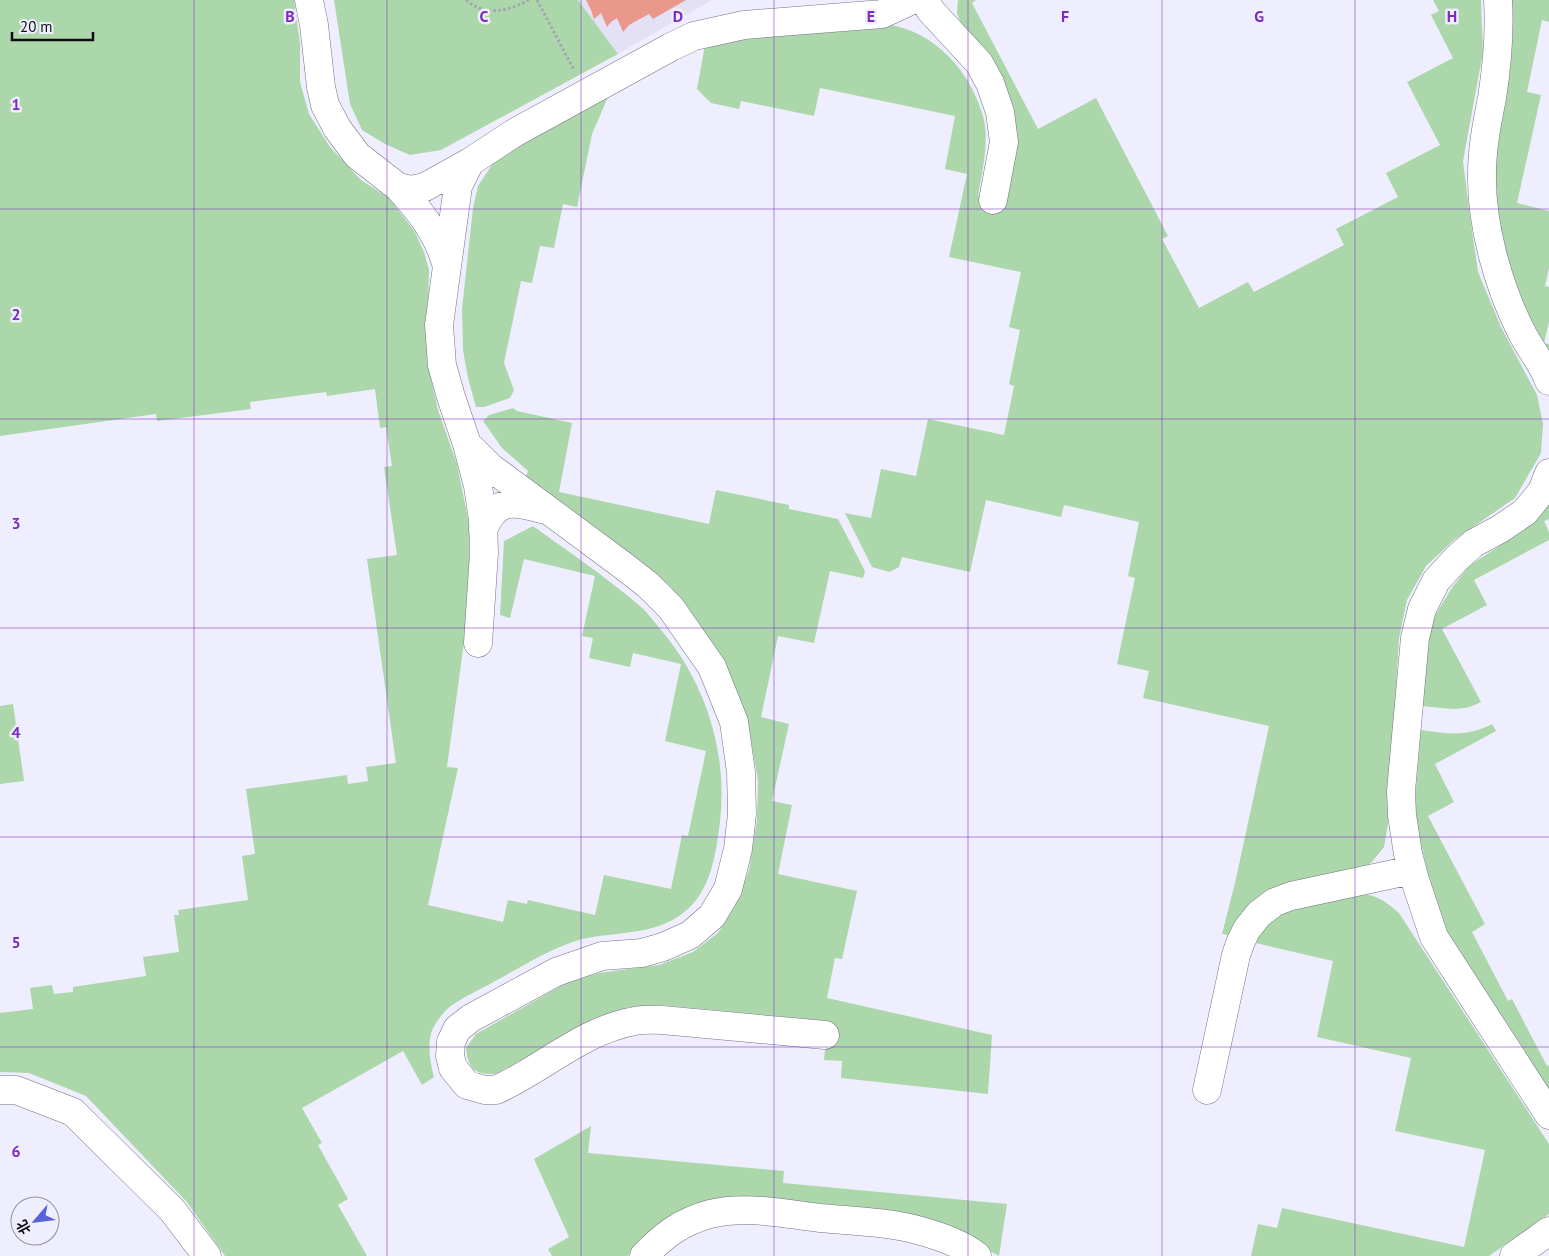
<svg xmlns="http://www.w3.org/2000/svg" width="1549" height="1256" viewBox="0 0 1549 1256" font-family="'PT Sans','Noto Sans SC',sans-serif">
	<rect width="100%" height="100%" fill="#efeefe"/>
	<!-- built -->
	<path fill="#e4e1f6" d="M578,0H712L618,54Z"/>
	<!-- green -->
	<path fill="#abd7aa" d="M0,0H294L300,43V82L309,114L330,147L361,180L389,198L415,232L424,252L429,270L427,361L438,410L457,464L469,524V571L464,642L447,767L458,768L428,905L503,922L508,900L527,904L528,900L595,915L604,875L671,889L682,835L688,836L706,751L665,741L681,664L633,653L630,667L589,658L593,638L582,636L595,576L524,559L510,618L500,615L504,541L533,526C569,552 606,577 640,606C648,613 654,622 661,630C706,683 728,753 720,822C716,852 712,886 689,908C660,936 619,931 582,939C553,947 525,965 499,979C483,988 467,995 452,1005C446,1009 438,1019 434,1026C426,1042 430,1061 434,1077L422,1085L403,1051L302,1108L322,1143L318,1145L348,1199L338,1205L367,1256H225L186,1201L86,1096L29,1073L0,1072V1013L33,1009L30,988L52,985L54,994L73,992V987L146,976L143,957L179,952L174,915H179L178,910L248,900L242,856L255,854L246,789L347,775L348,784L368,781L366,767L396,763L367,559L397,555L384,467L392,466L386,427L380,428L375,389L327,396L326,392L250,402L251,409L157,421L156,414L0,436Z
		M334,0H578L618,54L441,150L410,155L385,144L362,130L350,104Z
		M958,0H976L972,3L1038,129L1096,98L1168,236L1162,239L1199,308L1248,282L1254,292L1344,245L1336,229L1398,197L1386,173L1440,145L1407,82L1453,58L1431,15L1439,11L1433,0H1481L1483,52L1463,161L1469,209L1478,272L1501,327L1537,395L1543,424L1541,453L1515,498L1454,540L1426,566L1407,600L1399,638L1388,823L1384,847L1371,863L1229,935L1222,934L1235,883L1269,726L1143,698L1149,671L1117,664L1135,578L1128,576L1139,522L1064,505L1061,517L986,500L970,572L902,557L899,567L890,572L872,567L845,513L871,518L881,469L916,476L928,419L1004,435L1014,386L1009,384L1020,330L1009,327L1021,272L949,257L967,174L945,169L955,116L820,88L814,116L741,101L739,109L711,103L697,89L705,45C739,36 775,34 810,31C833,29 857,24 879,24C930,26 970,69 983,116C990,141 982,171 978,196L1004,201L1011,171L957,13Z
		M1511,0H1549V22L1542,20L1527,92L1541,95L1517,203L1549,211V268L1545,286L1549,287V322L1544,343L1549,344V351L1544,343C1536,327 1524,310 1518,293C1499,243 1492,188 1498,136C1500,121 1504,106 1507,91C1512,61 1514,30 1511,0Z
		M611,90L592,134L577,207L563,204L554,248L540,246L532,283L521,281L504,363L514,390L510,398L484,407H476L468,378L463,350L462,309L473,208L478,186L497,157Z
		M513,408L517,411L572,423L559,492L709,524L716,490L789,505V509L838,519L865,571L863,578L830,571L814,643L778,636L761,717L789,724L772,801L792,805L778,874L857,891L842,959L835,958L827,998L992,1035L988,1094L841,1078L842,1061L824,1060L828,1021L661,1005L629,1007L595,1018L496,1074C475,1075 468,1069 466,1048L476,1034L568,982L599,973L659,965L693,952L718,933L735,906L749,870L757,820L758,780L750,735L738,696L692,615L671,587L642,562L526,476L528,471L502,448L483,421L489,415Z
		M1549,504V519L1544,521L1549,532V540L1474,580L1487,605L1442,629L1481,702C1461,713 1445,708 1423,706L1428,636L1435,616L1451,589L1469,566L1528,527Z
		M13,704L24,781L0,784V706Z
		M1492,724L1496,731L1435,764L1454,802L1428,816L1485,924L1472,932L1508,1001L1512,999L1547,1066L1549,1065V1090L1457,949L1442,922L1429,878L1417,827L1415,801L1421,730C1449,734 1467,737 1492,724Z
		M1359,893C1379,896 1385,901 1399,913L1549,1144V1214L1489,1256H1251L1258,1224L1277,1228L1282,1208L1464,1247L1485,1150L1395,1131L1411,1058L1317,1037L1333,961L1251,942L1278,913Z
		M591,1126L588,1153L784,1171L783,1183L1007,1204L999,1256C978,1245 959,1229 936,1222C897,1209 857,1207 816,1203C776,1199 732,1191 692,1205C667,1214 643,1235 628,1256H552L548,1249L569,1237L534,1159Z"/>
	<!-- building -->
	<path fill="#ea978c" d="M586,0H686L653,19L649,14L629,25L623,32L617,18L611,22L607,27L601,13L594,19L591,10Z"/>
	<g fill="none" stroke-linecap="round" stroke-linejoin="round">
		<defs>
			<path id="minor" d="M309,0L314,25L321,87L325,105L337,128L357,155L398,187L411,190L425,187L470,162
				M926,0L930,10L979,63L990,83L1000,112L1004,142L993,200
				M1498,0C1500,33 1497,66 1492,98C1487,123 1482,148 1482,174C1481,226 1499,289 1523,335C1531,350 1543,364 1549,381
				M398,187C419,210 437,232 446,263
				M467,444L490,467L621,564L648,585L671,608L712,667L734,722L741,772L742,814L738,849L728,889L712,916L690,935L663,947L642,953L602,956L556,972L471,1018L457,1029L451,1042L450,1056L453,1068L467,1085L485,1090H496C543,1069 583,1030 635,1021C643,1019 653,1020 662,1020L825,1035
				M1549,473L1542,491L1525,512L1500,529L1474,543L1456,559L1436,581L1422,609L1415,638L1401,791L1402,815L1408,854L1415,880L1434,937L1549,1115
				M483,530C496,498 513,501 542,509
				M478,643L484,553L483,520L478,486L467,444L451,397L442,365L439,325L458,186L470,162L514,133L671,47L694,36L744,25L882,14L912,0
				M0,1090H16L73,1112L172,1210L207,1256
				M1207,1090L1236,955L1241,941L1247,929L1259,914L1275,902L1291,896L1412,870
				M644,1256C664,1235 681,1222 710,1214C745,1205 785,1214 820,1218C853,1221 889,1222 921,1231C939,1236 962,1244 977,1256
				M1514,1256L1549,1231"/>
		</defs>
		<!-- minor casing -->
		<use href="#minor" stroke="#737183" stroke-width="29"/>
		<!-- path -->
		<path stroke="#a5a4b1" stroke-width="3" stroke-dasharray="2.5 2.5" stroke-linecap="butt" d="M466,0C485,17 509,11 529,0
			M537,0L574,70"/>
		<!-- minor -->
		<use href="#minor" stroke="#fff" stroke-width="28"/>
	</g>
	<!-- grid -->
	<path fill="none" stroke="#7b2cbf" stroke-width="1" stroke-opacity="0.55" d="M194,0V1256M387,0V1256M581,0V1256M774,0V1256M968,0V1256M1162,0V1256M1355,0V1256M0,209H1549M0,419H1549M0,628H1549M0,837H1549M0,1047H1549"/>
	<g font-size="16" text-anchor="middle" font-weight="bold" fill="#7b2cbf" stroke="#efeefe" stroke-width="5" stroke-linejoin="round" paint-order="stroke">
		<text x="290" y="22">B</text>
		<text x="484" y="22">C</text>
		<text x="678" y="22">D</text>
		<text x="871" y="22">E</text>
		<text x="1065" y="22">F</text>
		<text x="1259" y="22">G</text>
		<text x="1452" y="22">H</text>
		<text x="16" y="110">1</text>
		<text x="16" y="320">2</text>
		<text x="16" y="529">3</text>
		<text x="16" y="738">4</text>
		<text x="16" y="948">5</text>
		<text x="16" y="1157">6</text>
	</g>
	<!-- north arrow -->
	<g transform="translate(35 1221) rotate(242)"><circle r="24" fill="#efeefe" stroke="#9493a0"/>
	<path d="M0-4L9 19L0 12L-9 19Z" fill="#5961d9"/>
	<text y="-8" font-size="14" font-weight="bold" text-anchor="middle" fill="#0c0b12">北</text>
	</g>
	<!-- scale -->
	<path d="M12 32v8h81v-8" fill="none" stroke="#0c0b12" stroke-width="2.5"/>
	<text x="20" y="32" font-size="15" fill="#0c0b12" stroke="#efeefe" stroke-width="4" paint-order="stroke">20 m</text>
</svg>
